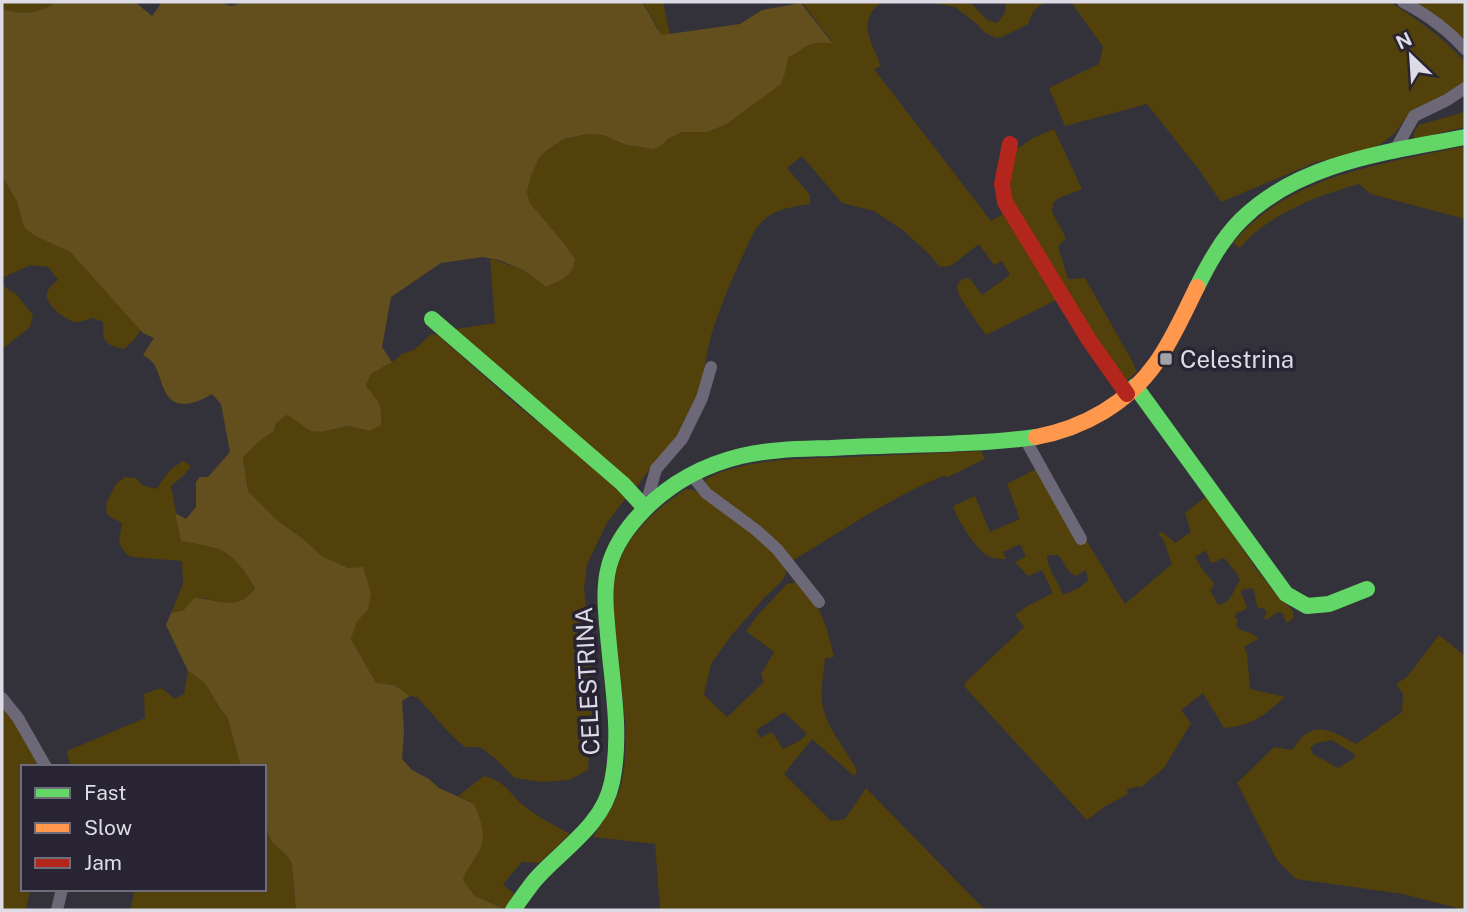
<svg xmlns="http://www.w3.org/2000/svg" width="1467" height="912" viewBox="0 0 1467 912" font-family="'Public Sans',sans-serif">
	<rect width="100%" height="100%" fill="#33323a"/>
	<!-- green -->
	<path fill="#52410a" fill-rule="evenodd" d="M2,2H56C40,14 20,15 2,9Z
		M641,2H663L670,35H662L645,6Z
		M802,2H882C856,22 871,40 881,66L874,69L991,221L1003,214L1056,300L986,335C980,325 956,296 957,286C958,282 962,280 965,278L970,279L982,295L1010,275L1002,261L994,265L979,244L952,265L945,267L939,266L930,255L904,231L874,211L842,203L802,156L787,168L810,195V204C794,207 777,208 765,219C755,227 750,240 745,251C732,278 720,307 711,336C704,362 703,389 691,414C678,442 653,461 637,487L449,330L495,323L490,258L525,271L546,287C561,280 573,277 575,259L564,243L530,203L527,192L531,176L539,158L547,150L564,139L588,134L603,135L626,145L653,149L661,146L668,139L682,132H708L727,124L780,84L785,73L788,58L809,45L820,41L833,43Z
		M929,2H970L987,20L997,23L1005,13L1006,2H1045L1034,10L1028,24L1002,37L996,38L984,32L977,24L955,7Z
		M1071,2H1390C1418,20 1441,36 1464,61L1465,81L1461,90L1449,99L1405,119L1395,133L1378,146L1314,163L1221,202L1200,171L1147,104L1065,126L1049,88L1099,64L1103,47Z
		M1406,2H1465V49Z
		M1465,112V127L1414,139V133L1419,125Z
		M1054,129L1082,189L1059,198L1053,203L1052,212L1066,238L1058,246L1068,279L1085,278L1132,361L1137,372L1125,382L1013,211L1008,164L1017,149L1033,138Z
		M1465,146V219L1371,194L1359,184C1317,196 1269,213 1240,248L1233,243C1289,174 1385,164 1465,146Z
		M2,176L17,202L22,221L35,236L70,252L141,330L134,340L124,349C103,344 103,342 103,322L93,318C88,319 82,322 77,322C67,322 43,303 47,293C48,288 54,283 58,280L48,267L31,265L2,278Z
		M2,285L16,294L33,315L30,327L2,349Z
		M431,334L438,335L512,401L628,495L607,523L587,564L584,588L595,694L594,717L588,734L580,749L589,754L588,770L569,780L542,782L515,778L496,759L480,747H465L453,737L417,697L410,696L394,685L376,683L351,639L357,620L368,610L348,568L322,556L302,538L278,521L248,491L243,457L261,440L274,431L276,423L288,415L321,432L349,426L370,431L376,398L366,387L371,374L395,360L402,354L414,350Z
		M981,451L985,459L948,477L943,476C890,498 841,531 792,561L705,486L706,479C750,457 803,459 850,457C894,455 937,453 981,451Z
		M183,461L191,466L184,475L171,486L181,541C192,543 204,545 215,548C233,553 246,573 255,588C240,610 226,603 203,598L184,610L171,613L183,584L182,561L132,557L126,554L119,543L122,523L107,515L106,503L116,484L125,477L136,478L142,485L156,489L171,469Z
		M1036,469L1083,535L1125,604L1172,564L1163,539L1158,534L1162,532L1175,543L1191,532L1185,513L1207,496L1257,570L1280,599L1291,608L1294,614L1293,619L1286,623L1283,613L1278,612L1266,620L1264,618L1267,613L1264,608H1258C1255,601 1256,595 1253,588L1241,590V593L1247,606L1245,610L1236,613L1235,617L1238,620L1236,627C1243,633 1251,630 1258,639L1244,647L1247,654L1250,689L1285,697C1265,715 1252,726 1224,728L1203,693L1181,710L1191,723L1164,768L1140,788L1139,786L1127,789L1128,794L1104,807L1087,820L964,686L968,680L1024,627L1015,615L1026,607L1053,593L1042,570L1028,576L1015,562L1026,556L1020,544L1003,552L1006,559C998,559 991,559 985,554C973,544 958,521 953,506L975,496L990,532L1020,519L1007,484ZM1206,550L1210,561L1214,563L1222,558L1225,559L1238,575L1240,580C1233,590 1232,603 1218,605L1210,590L1214,585L1213,582L1202,569L1195,557ZM1047,555H1058C1066,563 1064,568 1075,576L1086,570L1088,581L1079,588L1063,595C1058,581 1047,569 1047,555Z
		M686,489L694,490L761,538L786,568V574L781,582L764,598L730,637L711,664L704,695L727,717L764,682L761,674L774,652L746,631L758,615L787,584L797,582C820,602 828,628 834,657L825,658C824,672 820,688 822,702C825,728 847,749 857,771L854,776L812,739L784,774L831,821L845,819L866,788L985,910H660L655,844L593,837C603,821 616,804 621,785C633,733 618,678 615,626C613,605 611,582 619,562C632,529 658,508 686,489ZM784,712L807,734L801,740L783,749L772,732L760,738L756,730Z
		M1439,635L1465,656V910L1403,894L1296,879L1277,860L1237,783L1274,747L1292,750C1296,746 1299,739 1303,736C1320,721 1340,735 1356,744L1402,712L1403,694L1396,684L1407,677ZM1332,740L1356,755L1353,759L1338,768L1313,754L1310,748L1316,743Z
		M188,671L205,683L218,705L228,719L241,767H70L67,751L145,718L144,694L161,688L175,699L184,694Z
		M2,705L12,717L39,767H23V889H30L26,910H2Z
		M484,776C506,782 507,791 523,805C537,817 554,825 570,834L539,863L522,862L503,884L514,894L504,909L475,896L463,880L468,867L481,847L474,804L458,796Z
		M264,825L272,842L288,857L292,864L296,910H130L134,895L133,889H264Z"/>
	<!-- forest -->
	<path fill="#624f1d" d="M56,2H135L152,16L160,5V2H220L231,6L245,2H641C649,11 654,25 662,35L740,24L762,10L801,3L833,44C811,39 807,47 788,58L785,73L781,84L727,124L708,132H682L668,139L661,146L653,149L626,145L603,135L588,134L564,139L547,150L539,158L531,176L527,192L530,203L564,243L575,259C573,277 561,280 546,287L525,271L499,260L483,257L441,263L391,297L382,347L392,362L371,374L366,386C379,401 382,405 381,425L370,431L349,426L321,432L311,431L287,415L276,423L274,431L261,440L243,457L248,491L278,521L302,538L322,556L348,568L363,567L371,593L368,610L357,621L351,639L376,683L394,685L410,696L402,701L404,731L402,759L412,770L429,779L439,788L474,804C480,817 487,835 480,849C474,861 468,866 463,880L475,896L504,909L503,910H296L292,864L288,857L272,842L264,825V767H241L228,719L218,705L205,683L188,671L166,625L171,613L184,610L194,598C219,599 238,613 255,588C246,573 233,553 215,548C204,545 192,543 181,541L175,513L186,519L196,507V482L200,477H208L230,452L221,404L212,394C199,402 176,412 166,393C161,385 160,375 155,366C153,361 147,358 143,355L154,338L143,333L70,252L35,236L25,228L22,221L17,202L2,176V9C20,15 40,14 56,2Z"/>
	<g fill="none" stroke-linecap="round" stroke-linejoin="round">
		<!-- street -->
		<path stroke="#6c6877" stroke-width="12" d="M1403,2C1426,14 1447,29 1465,49
			M1394,152L1414,116L1447,100L1465,88
			M1025,439L1081,539
			M691,474L706,493L756,530L777,549L819,602
			M645,508L656,469L682,439L702,398L711,367
			M2,698L18,718L46,767
			M57,910L62,889"/>
		<!-- fast -->
		<path stroke="#63d668" stroke-width="16" d="M1197,287C1209,263 1222,239 1241,220C1299,162 1389,152 1465,137
			M432,319L623,484L645,508
			M1135,386L1286,594L1307,606L1329,604L1367,589
			M513,910C520,900 527,890 535,880C562,849 603,826 612,782C622,734 612,683 608,635C606,612 603,589 609,566C615,544 629,525 645,509C672,482 704,465 741,456C770,449 801,449 830,448C899,444 968,446 1036,437"/>
		<!-- slow -->
		<path stroke="#ff974d" stroke-width="16" d="M1036,437C1084,428 1128,403 1156,363C1173,339 1184,313 1197,287"/>
		<!-- jam -->
		<path stroke="#b3261e" stroke-width="16" d="M1010,144L1002,184L1005,202L1089,340L1127,394"/>
	</g>
	<!-- markers -->
	<rect fill="#a2a0a9" stroke="#282433" stroke-width="2.5" x="1159" y="352" width="14" height="14" rx="3.5"/>
	<g text-anchor="middle" dominant-baseline="central" stroke-width="7" stroke-linejoin="round" paint-order="stroke">
		<!-- poi labels -->
		<g font-size="24" fill="#dddbe5" stroke="#282433" text-anchor="start">
			<text x="1180" y="359">Celestrina</text>
		</g>
		<!-- street labels -->
		<g font-size="24" fill="#dddbe5" stroke="#282433">
			<text transform="translate(587 681) rotate(-93)">CELESTRINA</text>
		</g>
	</g>
	<!-- border -->
	<rect width="1467" height="912" fill="none" stroke="#dddbe5" stroke-width="7"/>
	<!-- legend -->
	<rect x="21" y="765" width="245" height="126" fill="#282433" stroke="#706d7a" stroke-width="2"/>
	<rect x="35" y="788" width="35" height="10" fill="#63d668" stroke="#706d7a" stroke-width="2"/>
	<text x="84" y="800" font-size="21" fill="#dddbe5">Fast</text>
	<rect x="35" y="823" width="35" height="10" fill="#ff974d" stroke="#706d7a" stroke-width="2"/>
	<text x="84" y="835" font-size="21" fill="#dddbe5">Slow</text>
	<rect x="35" y="858" width="35" height="10" fill="#b3261e" stroke="#706d7a" stroke-width="2"/>
	<text x="84" y="870" font-size="21" fill="#dddbe5">Jam</text>
	<!-- north arrow -->
	<g transform="translate(1411 56) rotate(335)" stroke="#282433" stroke-width="5" paint-order="stroke">
	<path d="M0-5L12 26L0 18L-12 26Z" fill="#dddbe5"/>
	<text y="-10" font-size="19" font-weight="bold" text-anchor="middle" fill="#dddbe5">N</text>
	</g>
</svg>
